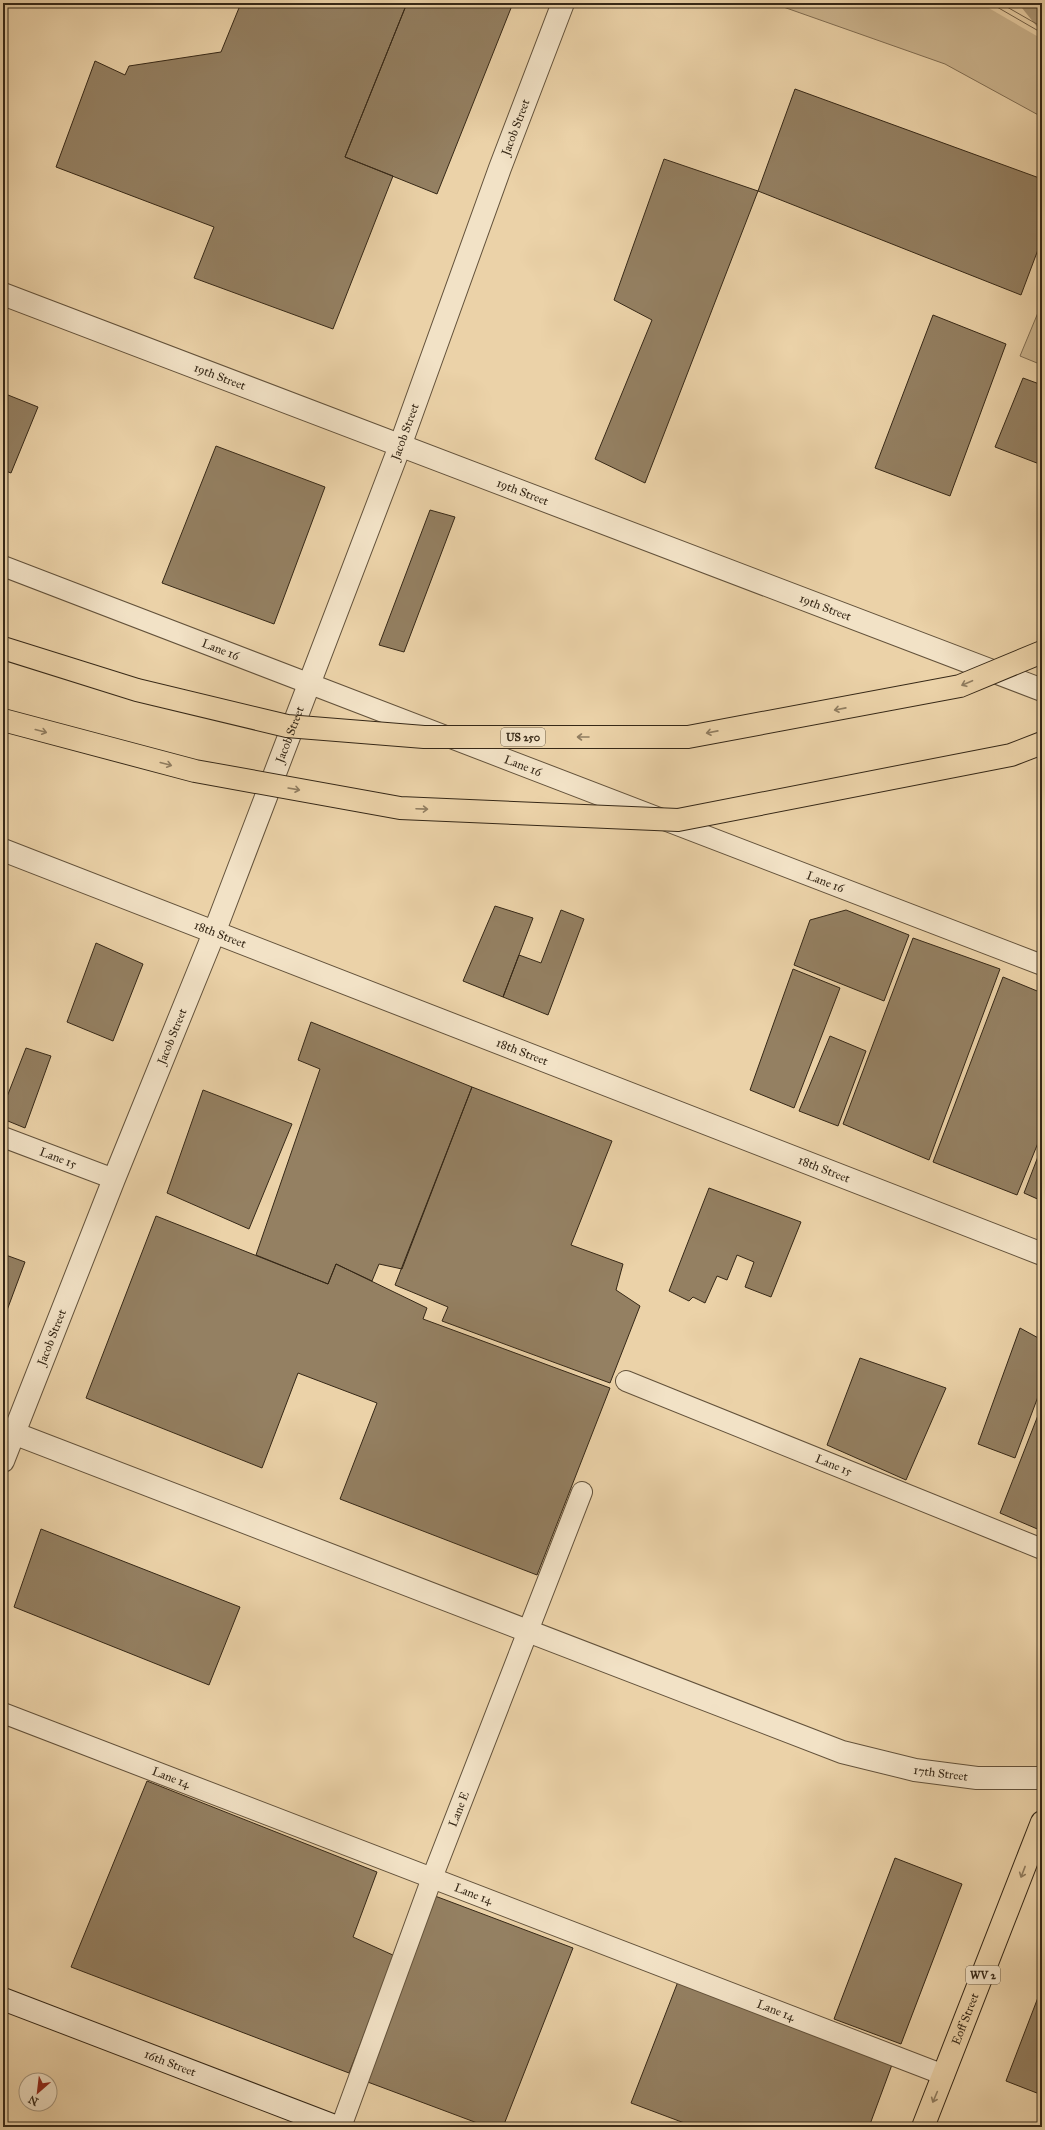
<svg xmlns="http://www.w3.org/2000/svg" width="1045" height="2130" viewBox="0 0 1045 2130" font-family="'IM FELL Great Primer',serif">
	<rect width="100%" height="100%" fill="#ebd2a8"/>
	<filter id="stains"><feTurbulence type="fractalNoise" baseFrequency=".005" numOctaves="4"/><feColorMatrix values="0 0 0 0 .2 0 0 0 0 .09 0 0 0 0 .02 0 0 0 .5 -.17"/></filter>
	<radialGradient id="worn" r=".72"><stop offset=".6" stop-color="#630" stop-opacity="0"/><stop offset="1" stop-color="#630" stop-opacity=".3"/></radialGradient>
	<!-- green -->
	<path fill="#ccb58f" stroke="#816e53" d="M772,3H982L1042,37V117L945,64Z
		M1042,303V365L1020,356Z"/>
	<!-- water -->
	<path fill="#ad9877" stroke="#7d6b51" d="M982,3H1042V37Z"/>
	<!-- pier -->
	<path fill="#ebd2a8" d="M980,3H1018L1042,33V39Z"/>
	<g fill="none" stroke-linecap="round" stroke-linejoin="round">
		<!-- shore -->
		<path stroke="#726047" stroke-width="1" d="M990,3L1042,33
			M1000,3L1042,27"/>
	</g>
	<!-- building -->
	<path fill="#948062" stroke="#362817" d="M241,3H407L345,157L393,176L333,329L194,278L214,227L56,167L95,61L125,75L129,66L221,52Z
		M407,3H513L437,194L345,157Z
		M795,89L1042,179V239L1021,295L758,191Z
		M664,159L758,191L645,483L595,459L652,320L614,300Z
		M933,315L1006,344L950,496L875,468Z
		M1023,378L1042,385V465L995,447Z
		M3,393L38,407L11,473L3,470Z
		M216,446L325,487L274,624L162,583Z
		M430,510L455,517L404,652L379,645Z
		M495,906L533,918L503,997L463,981Z
		M561,910L584,919L548,1015L503,997L519,955L541,963Z
		M846,910L909,935L884,1001L794,965L810,920Z
		M913,938L1000,969L929,1160L843,1124Z
		M96,943L143,964L113,1041L67,1022Z
		M793,969L840,988L794,1108L750,1090Z
		M1003,977L1042,993V1133L1017,1195L933,1162Z
		M311,1022L472,1087L402,1269L379,1264L372,1281L336,1264L328,1284L256,1255L320,1069L298,1060Z
		M830,1036L866,1051L838,1126L799,1111Z
		M26,1048L51,1056L25,1128L3,1119V1107Z
		M472,1087L612,1141L571,1245L623,1264L616,1290L640,1306L610,1383L442,1321L448,1307L395,1285Z
		M203,1090L292,1124L249,1229L167,1193Z
		M1042,1146V1201L1024,1193Z
		M709,1188L801,1222L771,1297L745,1287L754,1262L737,1255L727,1280L717,1276L705,1303L693,1297L689,1301L669,1291Z
		M156,1216L328,1284L336,1264L427,1308L423,1319L610,1388L537,1575L340,1499L377,1403L298,1373L262,1468L86,1398Z
		M3,1254L25,1262L3,1321Z
		M1020,1328L1042,1340V1386L1015,1458L978,1444Z
		M860,1358L946,1388L906,1480L827,1445Z
		M1042,1405V1531L1000,1513Z
		M41,1529L240,1607L209,1685L14,1607Z
		M147,1781L377,1872L353,1937L395,1956L349,2073L71,1967Z
		M895,1858L962,1884L901,2044L834,2019Z
		M435,1896L573,1948L503,2127H488L365,2081Z
		M679,1979L893,2062L869,2127H695L631,2103Z
		M1042,1987V2095L1006,2081Z"/>
	<g fill="none" stroke-linecap="round" stroke-linejoin="round">
		<defs>
			<g id="lane">
				<path id="s1" d="M3,566L1042,965"/>
				<path id="s2" d="M3,1137L114,1179"/>
				<path id="s3" d="M626,1381L1042,1549"/>
				<path id="s4" d="M3,1713L944,2075"/>
				<path id="s5" d="M341,2127L432,1878L582,1492"/>
			</g>
			<g id="street">
				<path id="s6" d="M3,294L1042,690"/>
				<path id="s7" d="M3,850L1042,1254"/>
				<path id="s8" d="M3,1429L842,1752L915,1770L977,1778H1042"/>
				<path id="s9" d="M3,1461L114,1179L214,933L400,446L500,168L563,3"/>
			</g>
			<g id="secondary">
				<path id="s10" d="M3,1999L337,2127"/>
			</g>
			<g id="primary">
				<path id="s11" d="M923,2127L1042,1822"/>
			</g>
		</defs>
		<!-- lane casing -->
		<use href="#lane" stroke="#63523b" stroke-width="22"/>
		<!-- street casing -->
		<use href="#street" stroke="#63523b" stroke-width="24"/>
		<!-- secondary casing -->
		<use href="#secondary" stroke="#362817" stroke-width="24"/>
		<!-- primary casing -->
		<use href="#primary" stroke="#362817" stroke-width="24"/>
		<!-- lane -->
		<use href="#lane" stroke="#f2e2c6" stroke-width="20"/>
		<!-- street -->
		<use href="#street" stroke="#f2e2c6" stroke-width="22"/>
		<!-- secondary -->
		<use href="#secondary" stroke="#f2e2c6" stroke-width="22"/>
		<!-- primary -->
		<use href="#primary" stroke="#ebd2a8" stroke-width="22"/>
		<defs>
			<path id="highway-bridge" d="M3,648L137,690L287,726L424,737H688L960,686L1042,652
				M3,720L195,771L400,808L678,820L1011,755L1042,743"/>
		</defs>
		<!-- highway-bridge casing -->
		<use href="#highway-bridge" stroke="#362817" stroke-width="24" stroke-linecap="butt"/>
		<!-- highway-bridge -->
		<use href="#highway-bridge" stroke="#ebd2a8" stroke-width="22"/>
	</g>
	<!-- one-way arrows -->
	<defs><path id="oneway-shaft" d="M-6 0H5M1.5-3L5.5 0L1.5 3" fill="none" stroke-width="1.6" stroke-linecap="round" stroke-linejoin="round"/></defs>
	<g stroke="#907d60">
		<use href="#oneway-shaft" transform="translate(967 683) rotate(157)"/>
		<use href="#oneway-shaft" transform="translate(840 709) rotate(169)"/>
		<use href="#oneway-shaft" transform="translate(41 731) rotate(15)"/>
		<use href="#oneway-shaft" transform="translate(712 732) rotate(169)"/>
		<use href="#oneway-shaft" transform="translate(583 737) rotate(180)"/>
		<use href="#oneway-shaft" transform="translate(166 764) rotate(15)"/>
		<use href="#oneway-shaft" transform="translate(294 789) rotate(10)"/>
		<use href="#oneway-shaft" transform="translate(422 809) rotate(2)"/>
		<use href="#oneway-shaft" transform="translate(1023 1872) rotate(111)"/>
		<use href="#oneway-shaft" transform="translate(935 2097) rotate(113)"/>
	</g>
	<g text-anchor="middle" dominant-baseline="central" stroke-width="4" stroke-linejoin="round" paint-order="stroke">
		<!-- shield labels -->
		<g fill="#f2e2c6" stroke="#6e604c" stroke-width="1">
			<rect x="501" y="728" width="44" height="18" rx="3"/>
			<rect x="966" y="1966" width="34" height="18" rx="3"/>
		</g>
		<g font-size="11" font-weight="bold" fill="#362817">
			<text x="523" y="737">US 250</text>
			<text x="983" y="1975">WV 2</text>
		</g>
		<!-- street labels -->
		<g font-size="12" fill="#362817" stroke="#f2e2c6">
			<text stroke="none"><textPath href="#s9" startOffset="1429">Jacob Street</textPath></text>
			<text stroke="none"><textPath href="#s6" startOffset="232">19th Street</textPath></text>
			<text stroke="none"><textPath href="#s9" startOffset="1105">Jacob Street</textPath></text>
			<text stroke="none"><textPath href="#s6" startOffset="556">19th Street</textPath></text>
			<text stroke="none"><textPath href="#s6" startOffset="880">19th Street</textPath></text>
			<text stroke="none"><textPath href="#s1" startOffset="233">Lane 16</textPath></text>
			<text stroke="none"><textPath href="#s9" startOffset="781">Jacob Street</textPath></text>
			<text stroke="none"><textPath href="#s1" startOffset="557">Lane 16</textPath></text>
			<text stroke="none"><textPath href="#s1" startOffset="881">Lane 16</textPath></text>
			<text stroke="none"><textPath href="#s7" startOffset="233">18th Street</textPath></text>
			<text stroke="none"><textPath href="#s9" startOffset="457">Jacob Street</textPath></text>
			<text stroke="none"><textPath href="#s7" startOffset="557">18th Street</textPath></text>
			<text stroke="none"><textPath href="#s2" startOffset="59">Lane 15</textPath></text>
			<text stroke="none"><textPath href="#s7" startOffset="881">18th Street</textPath></text>
			<text stroke="none"><textPath href="#s9" startOffset="133">Jacob Street</textPath></text>
			<text stroke="none"><textPath href="#s3" startOffset="224">Lane 15</textPath></text>
			<text stroke="none"><textPath href="#s8" startOffset="1000">17th Street</textPath></text>
			<text stroke="none"><textPath href="#s4" startOffset="180">Lane 14</textPath></text>
			<text stroke="none"><textPath href="#s5" startOffset="339">Lane E</textPath></text>
			<text stroke="none"><textPath href="#s4" startOffset="504">Lane 14</textPath></text>
			<text stroke="none"><textPath href="#s4" startOffset="828">Lane 14</textPath></text>
			<text stroke="none"><textPath href="#s11" startOffset="116">Eoff Street</textPath></text>
			<text stroke="none"><textPath href="#s10" startOffset="179">16th Street</textPath></text>
		</g>
	</g>
	<!-- margin -->
	<rect width="1045" height="2130" fill="none" stroke="#ebd2a8" stroke-width="16"/>
	<rect x="4" y="4" width="1037" height="2122" fill="none" stroke="#362817" stroke-width="2"/>
	<rect x="8" y="8" width="1029" height="2114" fill="none" stroke="#362817"/>
	<!-- north arrow -->
	<g transform="translate(38 2092) rotate(208)"><circle r="19" fill="#f2e2c6" stroke="#a79880"/>
	<path d="M0-3L7 15L0 10L-7 15Z" fill="#8f2418"/>
	<text y="-6" font-size="11" font-weight="bold" text-anchor="middle" fill="#362817">N</text>
	</g>
	<rect width="100%" height="100%" filter="url(#stains)"/>
	<rect width="100%" height="100%" fill="url(#worn)"/>
</svg>
